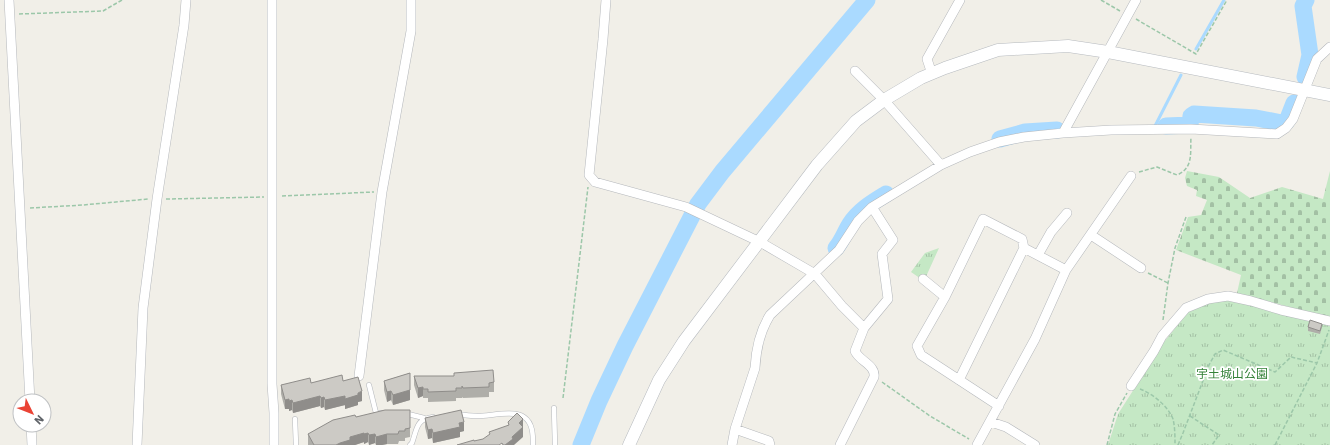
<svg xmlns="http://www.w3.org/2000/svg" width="1330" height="445" viewBox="0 0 1330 445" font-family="'IBM Plex Sans','Noto Sans JP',sans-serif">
	<defs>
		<pattern id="cemetery-stones" width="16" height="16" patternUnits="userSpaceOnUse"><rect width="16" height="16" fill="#c5e8c5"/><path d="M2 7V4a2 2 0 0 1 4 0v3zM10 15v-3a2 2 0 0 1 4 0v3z" fill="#a3c0a4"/></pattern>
		<pattern id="park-tufts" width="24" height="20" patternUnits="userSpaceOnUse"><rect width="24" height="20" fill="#c5e8c5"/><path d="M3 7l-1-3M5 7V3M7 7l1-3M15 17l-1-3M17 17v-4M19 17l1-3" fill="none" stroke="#a3c0a4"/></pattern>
	</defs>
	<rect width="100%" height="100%" fill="#f1efe8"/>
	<!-- cemetery -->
	<path fill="url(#cemetery-stones)" d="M1187,171L1219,177L1250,198L1282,187L1323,199L1330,171V318L1237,293L1241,275L1176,250L1188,217L1201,215L1207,200L1196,196L1197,190L1187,186L1185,178Z"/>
	<!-- park -->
	<path fill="url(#park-tufts)" d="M939,248L924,281L911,272L925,253Z
		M1235,300L1330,324V445H1108L1118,414L1164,342L1189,311L1211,302Z"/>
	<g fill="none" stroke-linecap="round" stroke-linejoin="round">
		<!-- stream -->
		<path stroke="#aadaff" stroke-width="3" d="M1196,49L1224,0
			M1155,126L1181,75"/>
		<!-- river -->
		<path stroke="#aadaff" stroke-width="17" d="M1305,77L1310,55L1303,6L1306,0
			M1166,126L1190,125L1191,116L1194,114L1256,118L1282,123L1287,121L1294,103
			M1000,139L1025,132L1057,130
			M836,248C842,241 845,232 850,224C859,210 873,202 886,194
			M581,445L599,401L625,346L698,204L722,172L867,0"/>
		<defs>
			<path id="lane" d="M369,385L376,413H381
				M554,408L555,445
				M404,413L424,418
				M456,414C463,415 471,416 478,416C490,416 514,410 524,417C533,423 533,435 533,445
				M295,419L296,445
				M410,445L412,443C417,429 416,419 433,417"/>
			<path id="street" d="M9,0L30,401
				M272,0V384L274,413V445
				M606,0L603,39L589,175L595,182L686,207L760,242L815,274L842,306L864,328L855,351C859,361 876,365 874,377L840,445
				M855,71L884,100L941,165
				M932,74L927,59L960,0
				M1063,133L1136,0
				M1091,235L1141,268
				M1038,255L1051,232L1067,213
				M923,279L945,297
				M864,328L888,299L882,254L893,240L872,207
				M359,376L382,192L411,31V0
				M959,380L1024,248
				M1131,386L1154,351L1162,336L1186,308L1208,299L1228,296L1251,301L1281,310L1330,321
				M999,406L921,355L917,346L945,297L983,219L1022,239L1024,248L1066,270
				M991,422L1006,427L1035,445
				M31,425L32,445
				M735,429L769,441L770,445
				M137,445L143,308L157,199L184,25L186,0
				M732,445L735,429L755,368C756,349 760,331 770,315L839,250L858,221L872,207L941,165L970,152L999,142L1024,137L1063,133L1111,130L1191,129L1277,134L1286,128L1293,119L1317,59L1330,47
				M977,445L1035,339L1066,270L1131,176"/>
			<path id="secondary" d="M629,445L659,380L684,341L817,165L856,121L884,100L921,78L945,68L998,50L1068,46L1108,52L1330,95"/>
		</defs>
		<!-- lane casing -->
		<use href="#lane" stroke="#b5b8bc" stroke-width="5.5"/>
		<!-- street casing -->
		<use href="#street" stroke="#b5b8bc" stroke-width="10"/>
		<!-- secondary casing -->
		<use href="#secondary" stroke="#b6babf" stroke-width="13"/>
		<!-- path -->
		<path stroke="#9cc7a9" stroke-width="1.5" stroke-dasharray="4 2" stroke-linecap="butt" d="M1101,0L1120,11
			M19,14L103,11L122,0
			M1136,19L1196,54L1227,0
			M1139,172L1157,167L1177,175C1194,168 1190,152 1191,137
			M282,196L374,192
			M166,199L264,197
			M30,208L83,205L148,199
			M1148,273L1168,283
			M1163,320L1168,283L1175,248L1186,217
			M882,382L930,416L969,439
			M1140,389C1153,394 1168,406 1173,419C1175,427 1175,437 1175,445
			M563,398L588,187
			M1190,416L1219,435L1212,445
			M1107,445L1115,414L1127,393
			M1178,445L1183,433L1209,365L1215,354L1223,350L1275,372L1291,357L1317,363L1329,330
			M1275,445L1317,363"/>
		<!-- lane -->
		<use href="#lane" stroke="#fff" stroke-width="4.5"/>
		<!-- street -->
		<use href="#street" stroke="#fff" stroke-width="9"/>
		<!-- secondary -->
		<use href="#secondary" stroke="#fff" stroke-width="12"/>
	</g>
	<!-- wall -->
	<path fill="#afaea9" d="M1308,327H1322L1320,334L1308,331Z
		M410,373V400L393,405L391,400L387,402L384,390V381Z
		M414,376L494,382V392H489V397L463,398L462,397V398H456V401L428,402V398H423V396L418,398L414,385Z
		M343,381L362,401L358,402V405L345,409V405L325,410L324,407L321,408L320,406L293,413L292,410L289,411V409H285L281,394V385Z
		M410,410V437L405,438V441H399L398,444H387L382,445H376L375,443L369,445L368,442L364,444V442L355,445H308V434L356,417Z
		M425,418L464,431L460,432V437L433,443L432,438L428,439L425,427Z"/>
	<!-- shaded-wall -->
	<path fill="#8f8d8a" d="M423,387V396L418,398V388Z
		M410,390V400L393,405V395Z
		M362,391V401L358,402V405L345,409V399L358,393Z
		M391,391V400L387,402V392Z
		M320,396V406L293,413V403Z
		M345,396V405L325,410V400Z
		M324,397V407L321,408V398Z
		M289,399V409H285V400Z
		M292,400V410L289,411V401Z
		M523,419V437L514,445H505L512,437L519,423Z
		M464,422V431L460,432V437L433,443V433L459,423Z
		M432,429V438L428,439V430Z
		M364,433V442L355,445H336L350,437Z
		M368,433V442L364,444V434Z
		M375,434V443L369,445V435Z
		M387,434V444L382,445H376V437Z"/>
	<!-- building -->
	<path fill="#cccac5" stroke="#8f8d8a" d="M1310,320L1322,324L1320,331L1308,327Z
		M493,370L494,382L489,383V387L463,388L462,386V388H456V391L428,392V389H423V387L418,388L414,376H454V373Z
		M410,373V390L393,395L391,391L387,392L384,381Z
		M342,375L343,381L358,377L362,391L358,393V395L345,399V396L325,400L324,397L321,398L320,396L293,403L292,400L289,401V399L285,400L281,385L310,378L311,383Z
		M385,410H410V428L405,429V431H399L398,434H387L376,437L375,434L369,435L368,433L364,434V433L350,437V440L340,443L336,445H314L308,434L333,420L355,415L356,417Z
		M461,410L464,422L459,423L460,427L433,433L432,429L428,430L425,418Z
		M517,413L523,419L519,423L523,427L512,437L513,439L505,445H503L502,443L499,445H457L474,440V441L483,439L490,434L489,432L509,425L508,422Z"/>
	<g text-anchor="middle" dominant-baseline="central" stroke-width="3.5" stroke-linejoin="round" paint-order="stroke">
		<!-- park labels -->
		<g font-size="12" fill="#348238" stroke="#fff">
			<text x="1232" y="373">宇土城山公園</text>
		</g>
	</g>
	<!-- north arrow -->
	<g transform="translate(32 413) rotate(133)"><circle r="19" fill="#ffffff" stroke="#bfc1c3"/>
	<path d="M0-3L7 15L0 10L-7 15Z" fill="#ea4335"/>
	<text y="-6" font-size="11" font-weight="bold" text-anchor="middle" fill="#5f6368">N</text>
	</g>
</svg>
